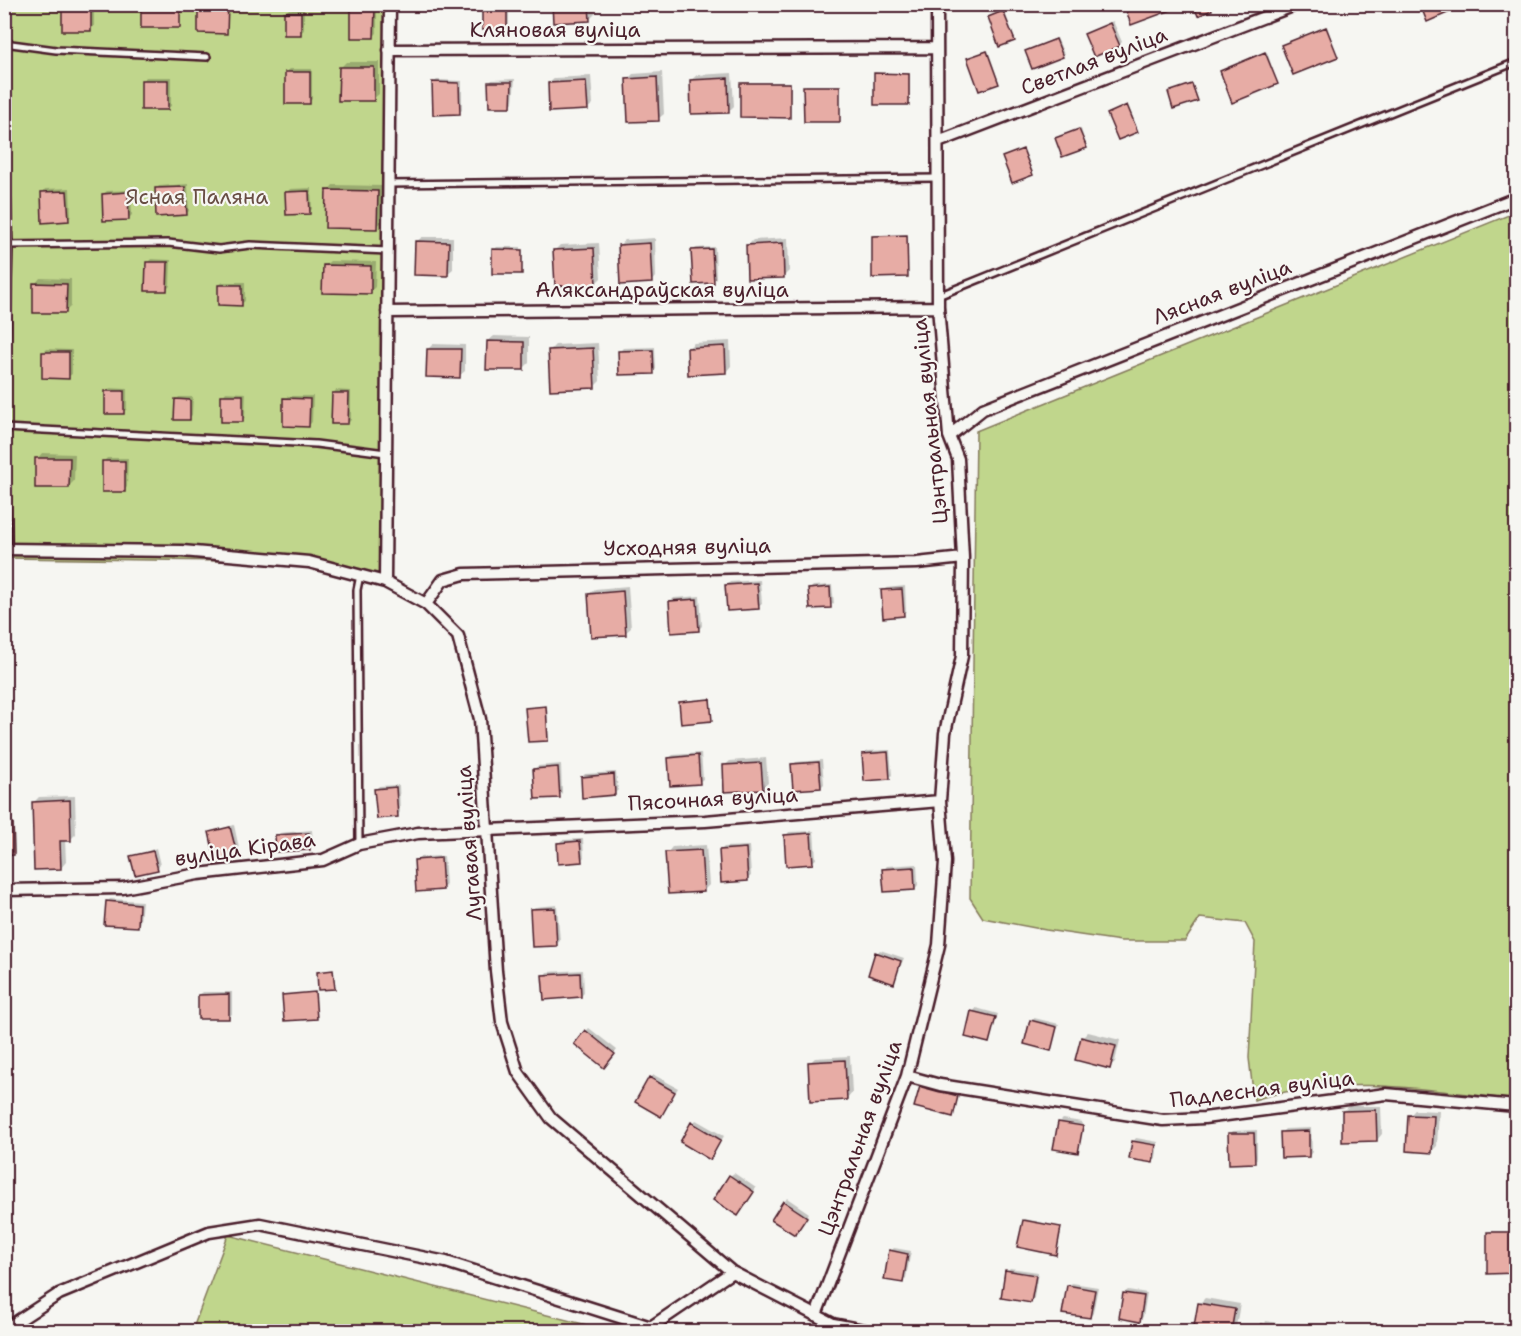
<svg xmlns="http://www.w3.org/2000/svg" width="1521" height="1336" viewBox="0 0 1521 1336" font-family="'Shantell Sans',sans-serif">
	<rect width="100%" height="100%" fill="#f6f6f2"/>
	<filter id="ink" filterUnits="userSpaceOnUse"><feTurbulence type="fractalNoise" baseFrequency=".0167" numOctaves="2"/><feDisplacementMap in="SourceGraphic" scale="12" xChannelSelector="R" yChannelSelector="G"/><feConvolveMatrix kernelMatrix="1 2 1 2 8 2 1 2 1" color-interpolation-filters="sRGB"/></filter>
	<g filter="url(#ink)">
		<!-- green -->
		<path fill="#c0d68c" stroke="#857a5c" stroke-width="1.5" d="M5,5H390L385,582L309,562L5,558Z
			M1516,212V1100C1431,1090 1337,1073 1254,1100L1249,1058L1255,942L1245,923L1200,918L1185,941H1121L1046,930L983,918L970,898L976,431Z
			M228,1235L611,1331H192Z"/>
		<!-- shadow -->
		<path fill="#0003" d="M64,4H94V26L91,29Z
			M200,4H229L227,33Z
			M483,4H509V25L506,28Z
			M554,4H594L595,14L589,20Z
			M1493,4H1504L1498,10Z
			M356,5H377V33L374,36L353,8Z
			M289,9H304V30L300,33L285,13Z
			M1004,10L1015,39L1014,40L989,17Z
			M1113,21L1122,42L1119,45L1086,34Z
			M1327,26L1337,56L1284,44Z
			M1057,38L1064,54L1033,67L1028,50Z
			M988,50L999,82L998,83L969,58Z
			M1267,52L1277,83L1223,70Z
			M346,62H379V94L373,99L340,68Z
			M290,69H312V99L309,102L286,72Z
			M662,72L664,114L658,119L628,79L633,74Z
			M732,73L734,106L729,111L691,80L697,75Z
			M877,73H910V103L875,74Z
			M591,76L593,104L587,109L549,83L555,78Z
			M146,77H171V106L167,109L143,80Z
			M515,79L513,102L510,106L489,83L492,80Z
			M437,80L462,81V110L459,113L433,83Z
			M743,82H791L790,115L742,83Z
			M1193,84L1197,99L1170,92L1171,91Z
			M806,85H840L839,121L805,87Z
			M1128,105L1138,130L1137,131L1110,113Z
			M1081,129L1086,146L1058,138Z
			M1024,149L1033,172L1032,174L1005,156Z
			M188,184L189,211L186,214L156,189L159,186Z
			M333,185L383,186L382,222L376,227L328,191Z
			M70,188L71,216L68,220L42,193L45,189Z
			M311,188L312,209L309,213L287,192L290,189Z
			M131,190L132,215L129,218L103,194L107,191Z
			M874,235H908L907,276L873,236Z
			M422,237H453V269L447,274L416,242Z
			M655,238L656,276L651,282L619,245L625,240Z
			M788,238L789,271L784,276L747,246L753,240Z
			M599,243L601,278L596,283L555,250L560,245Z
			M497,247H521V273L494,250Z
			M715,247L716,278L713,281L693,251L696,248Z
			M151,259L171,260L170,286L167,289L147,263Z
			M330,261L376,262L375,287L370,292L324,266Z
			M40,278L71,279V306L65,312L35,284Z
			M223,282H245V301L241,304L219,285Z
			M494,336L529,337V363L523,369L488,341Z
			M730,341L731,366L726,372L688,348L694,343Z
			M598,343L600,381L594,387L550,350L555,345Z
			M433,344L465,345V371L459,376L428,349Z
			M655,347L656,369L653,372L619,352L623,348Z
			M47,349L72,350V374L68,377L44,352Z
			M110,388L127,389V409L123,412L107,392Z
			M336,390L351,391V420L348,423L333,394Z
			M226,392L246,393L245,417L242,421L223,396Z
			M288,396H313L312,422L309,425L285,399Z
			M179,397H193L192,415L189,418L176,400Z
			M42,453L75,454L74,481L69,486L37,459Z
			M107,458H128L127,487L124,491L104,461Z
			M760,580L762,604L758,607L726,586L730,582Z
			M832,585L834,603L830,606L810,589L813,586Z
			M628,586L631,628L625,633L589,594L595,589Z
			M905,586L906,611L903,615L883,591L886,588Z
			M700,596L702,626L699,629L671,601L674,598Z
			M711,698V719L680,703L682,701Z
			M547,706L549,738L548,740L527,709Z
			M890,750L892,775L889,778L864,755L867,751Z
			M701,753L703,779L699,782L669,758L673,755Z
			M766,758L768,783L762,788L724,766L730,761Z
			M822,760L824,784L821,787L793,765L796,762Z
			M561,764L562,793L559,796L534,769L538,766Z
			M616,772L618,790L614,794L582,777L585,774Z
			M399,785L400,812L397,816L376,789L379,786Z
			M75,796L76,834L71,839L65,840L66,862L61,868L34,802L39,797Z
			M14,822L15,853L4,854V823Z
			M234,825L240,853L237,856L210,833Z
			M312,830L313,845L309,848L277,836L280,833Z
			M814,831L816,859L812,862L786,836L789,832Z
			M583,839L584,857L581,861L559,843L562,840Z
			M706,845L709,885L703,891L667,853L672,847Z
			M749,846L751,876L747,879L721,850L724,847Z
			M156,848L160,865L157,869L132,857Z
			M444,856L446,885L442,888L415,861L419,857Z
			M917,864L918,885L915,889L884,869L887,866Z
			M110,899L142,901L140,922L137,926L107,902Z
			M557,905L560,941L556,944L531,910L535,907Z
			M880,950L904,958L894,982L877,953Z
			M334,970L335,986L334,987L318,972Z
			M583,970L584,993L581,996L544,976L547,972Z
			M203,992H232V1014L229,1017L199,995Z
			M316,992L317,1017L283,996L285,995Z
			M976,1008L998,1014L989,1041L973,1012Z
			M1034,1018L1059,1024L1050,1049L1031,1021Z
			M589,1028L617,1050L607,1063L586,1031Z
			M1088,1032L1120,1040L1115,1062L1109,1067L1082,1038Z
			M850,1056L852,1093L847,1099L809,1063L815,1058Z
			M654,1075L678,1088L661,1115L650,1078Z
			M924,1084L960,1093L952,1115L921,1087Z
			M1349,1106H1381L1382,1134L1377,1140L1343,1112Z
			M1415,1110L1439,1111L1437,1146L1432,1151L1409,1116Z
			M1063,1119L1082,1122L1078,1152L1059,1123Z
			M696,1120L724,1136L713,1155L693,1123Z
			M1311,1128L1312,1152L1309,1156L1282,1132L1285,1129Z
			M1257,1130V1158L1254,1162L1230,1134L1233,1131Z
			M1136,1138L1158,1142L1156,1158L1152,1161L1133,1142Z
			M734,1173L756,1188L741,1211L730,1176Z
			M787,1198L809,1213L798,1230L773,1219Z
			M1025,1219L1062,1227L1056,1253L1024,1221Z
			M1489,1231H1516V1272H1488Z
			M894,1248L911,1251L906,1278L903,1281L890,1251Z
			M1010,1268L1038,1272L1034,1298L1031,1301L1007,1271Z
			M1072,1283L1098,1287L1093,1313L1090,1317L1068,1286Z
			M1128,1290L1147,1293L1143,1317L1139,1320L1124,1293Z
			M1205,1298L1240,1304L1235,1332H1199V1304Z
			M1266,1321L1293,1326L1292,1332H1262Z
			M1337,1327L1361,1331V1332H1334Z"/>
		<!-- building -->
		<path fill="#e7aca5" stroke="#4a1f2b" stroke-width="1.5" d="M62,4H91V31H62Z
			M141,4H180V28H141Z
			M198,4H228L227,34L198,33Z
			M482,4H507V30H482Z
			M552,4H589L590,21L553,23Z
			M1124,4H1184L1185,5L1131,25Z
			M1193,4H1210L1212,10L1198,16Z
			M1420,4H1450L1452,11L1427,22Z
			M351,7H375L374,38H351Z
			M1003,11L1015,41L999,47L988,17Z
			M284,12H301V35H284Z
			M1110,23L1120,46L1094,57L1084,34Z
			M1326,27L1338,57L1293,75L1281,45Z
			M1056,39L1063,57L1032,69L1025,51Z
			M987,51L999,84L979,91L967,58Z
			M1265,52L1278,84L1232,103L1220,71Z
			M339,67H374V101H338Z
			M285,72H310V104H285Z
			M874,73L909,74V105H874Z
			M657,77L659,121L628,122L626,79Z
			M728,78L729,113L691,114L690,80Z
			M141,80H168V110H141Z
			M586,81L588,110L549,112L548,83Z
			M432,82L459,83L460,114L433,115Z
			M488,82H512L511,107H489Z
			M740,83H790V118L740,117Z
			M1192,84L1198,101L1173,109L1168,92Z
			M803,86H840V122H804Z
			M1127,105L1138,132L1118,140L1107,114Z
			M1079,129L1087,148L1062,157L1055,138Z
			M1023,149L1033,175L1012,183L1002,157Z
			M185,187L187,215L156,217L155,188Z
			M326,190L378,191L377,229L325,228Z
			M67,191L69,221L42,223L41,192Z
			M309,191L310,214L286,215L285,192Z
			M128,192L129,220L103,221L102,194Z
			M907,235L908,277L872,278V236Z
			M415,241L449,242L448,276L414,275Z
			M650,243L652,283L620,285L618,245Z
			M783,243L784,278L747,279L746,245Z
			M594,248L596,285L555,286L553,250Z
			M492,249L522,250V274H492Z
			M712,249L714,283L693,284L691,250Z
			M146,262H168L167,291H145Z
			M323,265L371,266V294L322,293Z
			M33,283L67,284L66,313H33Z
			M218,285H242V306L218,305Z
			M487,341L524,342V370H486Z
			M725,346L726,373L688,375L687,348Z
			M593,348L595,388L550,390L548,350Z
			M427,349H461L460,378L426,377Z
			M653,350L654,374L619,375L618,351Z
			M42,352H69V379L42,378Z
			M105,391H124V414H105Z
			M332,393H349L348,424H331Z
			M221,395H243V422H221Z
			M283,398L310,399L309,427L283,426Z
			M175,399L190,400V420H174Z
			M35,458H70L69,488H35Z
			M102,461H125V492H102Z
			M757,583L759,609L727,611L725,585Z
			M830,587L831,608L810,609L808,589Z
			M902,589L904,616L883,618L881,590Z
			M623,591L626,635L591,637L588,594Z
			M697,599L699,631L671,633L669,601Z
			M710,699L712,721L681,724L679,702Z
			M546,706L548,741L528,742L525,708Z
			M888,752L890,779L864,781L862,754Z
			M698,755L700,784L670,786L668,758Z
			M819,762L821,788L793,790L791,764Z
			M761,763L763,790L724,792L723,765Z
			M558,767L560,798L535,799L533,769Z
			M614,774L615,795L582,798L581,777Z
			M396,787L398,817L377,819L374,789Z
			M70,800L71,841H60L61,869L34,870L32,802Z
			M4,823H13L14,855L4,856Z
			M230,827L238,858L216,863L209,832Z
			M309,833L310,850L276,852L275,835Z
			M811,833L813,864L786,866L784,835Z
			M580,841L582,862L558,864L557,843Z
			M746,848L748,881L721,883L719,850Z
			M701,850L704,892L668,894L665,852Z
			M153,851L158,870L135,875L130,856Z
			M441,858L443,890L416,892L414,860Z
			M914,867L915,890L884,892L882,869Z
			M106,901L139,904L138,927L104,925Z
			M555,908L557,946L532,947L530,909Z
			M875,952L901,961L894,984L868,975Z
			M333,970L335,989L318,990L317,972Z
			M580,973L581,997L544,1000L542,975Z
			M315,992L317,1019L284,1021L282,995Z
			M229,994V1019H198V995Z
			M971,1011L996,1017L989,1043L965,1037Z
			M1030,1020L1057,1027L1051,1051L1024,1044Z
			M585,1030L615,1054L604,1068L574,1044Z
			M1081,1037L1116,1046L1110,1069L1075,1060Z
			M845,1060L847,1100L810,1102L808,1062Z
			M649,1077L675,1092L661,1117L635,1102Z
			M920,1086L958,1096L953,1117L914,1107Z
			M1376,1110L1377,1141L1342,1142V1111Z
			M1408,1115L1434,1116L1432,1153L1406,1151Z
			M691,1122L721,1140L710,1160L680,1142Z
			M1058,1122L1083,1126L1078,1153L1053,1149Z
			M1309,1131V1157L1281,1158L1280,1132Z
			M1228,1133H1254L1255,1163L1229,1164Z
			M1132,1141L1156,1145L1153,1163L1129,1159Z
			M729,1175L754,1192L738,1216L713,1200Z
			M783,1201L807,1217L795,1235L771,1220Z
			M1023,1220L1061,1227L1056,1255L1017,1247Z
			M1487,1232H1516V1273L1487,1274Z
			M889,1250L908,1254L903,1283L884,1280Z
			M1005,1270L1036,1275L1031,1303L1001,1298Z
			M1067,1285L1095,1290L1090,1318L1062,1314Z
			M1123,1293L1144,1296L1140,1322L1119,1318Z
			M1198,1303L1235,1309L1231,1332H1193Z
			M1261,1324L1291,1329L1290,1332H1260Z"/>
		<g fill="none" stroke-linecap="round" stroke-linejoin="round">
			<defs>
				<path id="lane" d="M4,43L56,50L207,57
					M4,124L9,245L4,416
					M388,184L938,178
					M4,245L168,243L219,249L250,245L388,251
					M938,296L1516,62
					M4,428L316,444L386,453
					M4,438L8,549
					M359,844L357,590L360,575"/>
				<path id="street" d="M389,50L937,48
					M938,142L1298,4
					M387,312L938,307
					M949,436L983,409L1516,198
					M4,549L182,551L309,562L385,582L426,604L458,636L480,719L496,971L502,1022L518,1072L551,1118L732,1272L833,1324L875,1332
					M385,582L390,4
					M426,604L443,580L464,574L917,563L963,558
					M4,890L123,888L198,874L323,860L359,844L418,833L705,821L940,801
					M907,1076L940,1085L1163,1120L1204,1118L1386,1094L1516,1106
					M816,1315L907,1076L939,945L945,862L940,801L945,733L962,656L963,558L958,459L949,436L938,307L937,4
					M4,1330L59,1294L209,1232L260,1224L446,1262L651,1327L732,1272"/>
			</defs>
			<!-- lane casing -->
			<use href="#lane" stroke="#4a1f2b" stroke-width="10"/>
			<!-- street casing -->
			<use href="#street" stroke="#4a1f2b" stroke-width="15"/>
			<!-- lane -->
			<use href="#lane" stroke="#f6f6f2" stroke-width="5"/>
			<!-- street -->
			<use href="#street" stroke="#f6f6f2" stroke-width="10"/>
		</g>
	</g>
	<g text-anchor="middle" dominant-baseline="central" stroke-width="4.5" stroke-linejoin="round" paint-order="stroke">
		<!-- street labels -->
		<g font-size="21" fill="#4a1f2b" stroke="#f6f6f2">
			<text x="555" y="30">Кляновая вуліца</text>
			<text transform="translate(1094 61) rotate(-21)">Светлая вуліца</text>
			<text x="662" y="290">Аляксандраўская вуліца</text>
			<text transform="translate(1222 292) rotate(-21)">Лясная вуліца</text>
			<text transform="translate(930 421) rotate(-96)">Цэнтральная вуліца</text>
			<text transform="translate(687 547) rotate(-1)">Усходняя вуліца</text>
			<text transform="translate(713 799) rotate(-3)">Пясочная вуліца</text>
			<text transform="translate(469 843) rotate(-94)">Лугавая вуліца</text>
			<text transform="translate(245 849) rotate(-8)">вуліца Кірава</text>
			<text transform="translate(1262 1089) rotate(-7)">Падлесная вуліца</text>
			<text transform="translate(860 1138) rotate(-70)">Цэнтральная вуліца</text>
		</g>
		<!-- park labels -->
		<g font-size="21" fill="#684d43" stroke="#f6f6f2">
			<text x="197" y="197">Ясная Паляна</text>
		</g>
	</g>
	<!-- margin -->
	<rect width="1521" height="1336" fill="none" stroke="#f6f6f2" stroke-width="24"/>
	<rect x="12" y="12" width="1497" height="1312" fill="none" stroke="#4a1f2b" stroke-width="2" filter="url(#ink)"/>
</svg>
